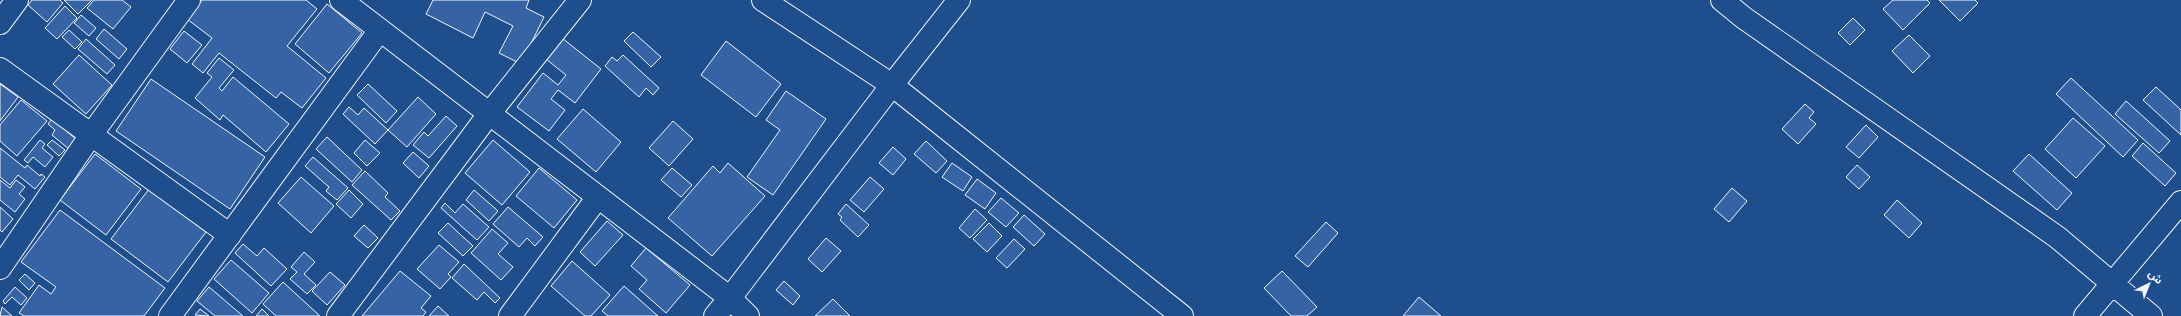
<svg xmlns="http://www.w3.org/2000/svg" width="2181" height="316" viewBox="0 0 2181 316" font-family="Quicksand,'Noto Sans Arabic',sans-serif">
	<rect width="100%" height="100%" fill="#1f4e8c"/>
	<!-- building -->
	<path fill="#3563a3" stroke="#f2f6ff" d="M32,0H60L63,3L47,22L28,5Z
		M64,0H92L78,14Z
		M94,0H122L131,7L113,29L87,8Z
		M202,0H306L317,9L287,46L326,78L302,108L281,92L276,98L219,53L203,73L192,64L212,38L187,19Z
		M433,0H529L526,8L544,17L521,64L499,53L513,26L485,12L473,38L426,14Z
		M1893,0H1927L1930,3L1903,30L1883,9Z
		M1939,0H1975L1978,3L1960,21Z
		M327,4L362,33L329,73L295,44Z
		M65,6L77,18L57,39L45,28Z
		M81,15L96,28L89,36L74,23Z
		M1853,18L1865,30L1850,45L1838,33Z
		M104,29L127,49L119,59L96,39Z
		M69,30L82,42L75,49L62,37Z
		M184,31L202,45L187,63L170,49Z
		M633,32L661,57L651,67L624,41Z
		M1909,35L1930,56L1913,73L1892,51Z
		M562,38L601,69L575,103L558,90L551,99L565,110L549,131L517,107L543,73L558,85L566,75L546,59Z
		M86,39L115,65L107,74L78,49Z
		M726,41L781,84L756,117L701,75Z
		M79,55L112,85L86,114L53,84Z
		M623,55L659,88L653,95L646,88L639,97L605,66L612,57L617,61Z
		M219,58L234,70L219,88L222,91L233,77L289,124L266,152L223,115L220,120L195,98L212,77L207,73Z
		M2071,78L2138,140L2123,157L2056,94Z
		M151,79L265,157L230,209L116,131Z
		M0,84L18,97L0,121Z
		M368,84L397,111L386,123L357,95Z
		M2156,87L2181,110V135L2143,100Z
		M786,91L826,119L773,195L747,177L780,130L766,120Z
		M418,97L436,114L407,147L388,130Z
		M21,100L47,121L17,156L0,141V125Z
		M2126,101L2170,141L2159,153L2115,114Z
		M1805,104L1814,112L1809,118L1816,124L1798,144L1782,129Z
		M349,107L358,115L364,108L388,130L375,144L343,114Z
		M583,109L621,142L596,172L557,139Z
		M446,116L457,126L429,158L413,145L424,132L428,136Z
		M2073,118L2105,146L2076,178L2045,149Z
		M52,119L77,140L69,149L52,135L55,130L48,124Z
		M673,121L693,139L669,166L649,148Z
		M1866,125L1878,137L1859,158L1846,147Z
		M327,137L362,170L352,182L316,149Z
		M40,140L45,144L42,148L53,157L45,167L33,157L28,163L24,160Z
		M52,140L65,150L59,156L47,145Z
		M365,140L380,153L367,166L354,153Z
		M493,140L530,172L502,205L465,173Z
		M926,141L947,161L936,173L914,154Z
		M2143,143L2176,173L2165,186L2132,156Z
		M893,147L906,159L893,175L879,163Z
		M0,148L25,168L27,165L40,176L41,174L45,177L35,189L18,175L10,185L0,177Z
		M413,152L429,166L419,178L403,163Z
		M95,154L141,189L106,235L60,200Z
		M2029,154L2072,193L2057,210L2013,171Z
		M313,157L348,188L337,200L326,191L329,187L305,166Z
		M728,163L765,196L712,256L668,218L713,166L720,173Z
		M952,163L972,177L963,191L942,177Z
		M1857,165L1870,177L1859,189L1846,177Z
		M539,168L577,200L554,228L516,196Z
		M672,168L692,185L681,197L661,180Z
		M365,171L388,193L385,197L400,211L391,220L352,185Z
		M301,177L334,206L311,233L278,203Z
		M870,177L884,189L864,212L850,200Z
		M977,179L996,193L985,209L965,195Z
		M0,180L10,188L16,180L25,187L19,194L25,199L15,212L0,200Z
		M1732,188L1747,201L1729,222L1714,209Z
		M149,189L206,232L168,282L111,239Z
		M349,190L363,204L351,218L336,204Z
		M474,190L498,211L489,221L466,200Z
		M1001,198L1019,213L1006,227L988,212Z
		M1897,200L1922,223L1909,238L1884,215Z
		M445,203L455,213L463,204L489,227L477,240L441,208Z
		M846,204L869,225L858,237L840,220L842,217L838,214Z
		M0,207L13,219L2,232L0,230Z
		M508,207L543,237L535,246L527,238L519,247L493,224Z
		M975,209L987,220L970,238L959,228Z
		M60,210L165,288L144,316H24L19,313L39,285L51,294L56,287L21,262Z
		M1024,215L1045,234L1034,246L1013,227Z
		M607,221L623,235L595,266L580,252Z
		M1326,222L1338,233L1308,267L1295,256Z
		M448,223L473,246L463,256L438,233Z
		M989,223L1002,236L987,252L973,239Z
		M364,225L378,238L368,248L354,236Z
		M492,229L508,243L498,254L513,267L501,280L471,253Z
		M826,238L841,251L822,272L808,259Z
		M1014,239L1025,249L1007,268L996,258Z
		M243,244L257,256L264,248L287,269L271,286L235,253Z
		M439,245L459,262L448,274L451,277L440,289L417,269Z
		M646,248L690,285L666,313L639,289L647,280L631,266Z
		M304,252L315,262L304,274L316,285L307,294L290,279L297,272L291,267Z
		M231,260L269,293L252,313L214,279Z
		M572,261L610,295L591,316H585L551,286Z
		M464,264L500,298L495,303L484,292L477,300L452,278Z
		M400,271L431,296L421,308L426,312L423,316H362Z
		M1282,271L1317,307L1307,316H1291L1264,288Z
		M330,272L345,285L327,305L312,291Z
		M25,274L35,283L29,290L19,280Z
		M784,281L800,296L793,305L776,290Z
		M283,282L320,316H276L263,304Z
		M624,286L658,316H608L602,311Z
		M15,287L27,298L21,305L12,297L5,304L3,301Z
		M209,287L243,316H215L197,301Z
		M1419,297L1441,316H1403Z
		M833,299L850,316H815Z
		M438,306L449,316H429Z
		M2,307L12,316H0Z
		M200,309L209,316L195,315Z
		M262,309L269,316H256Z"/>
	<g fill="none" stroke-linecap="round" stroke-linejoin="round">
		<defs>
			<path id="minor" d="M341,0L730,298L892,85L1182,316
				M763,0L892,85L959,0
				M1722,0L1744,18L2057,237L2151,316
				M0,23L17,0
				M0,69L230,235
				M0,268L91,135L189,0
				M170,316L380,30
				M338,316L489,114L580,0
				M510,316L598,197
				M2085,316L2181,202"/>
			<path id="tertiary" d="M715,316L730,298L748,316"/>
		</defs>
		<!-- minor casing -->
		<use href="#minor" stroke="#f2f6ff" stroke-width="24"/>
		<!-- tertiary casing -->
		<use href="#tertiary" stroke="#f2f6ff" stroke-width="24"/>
		<!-- minor -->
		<use href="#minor" stroke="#1f4e8c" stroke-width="22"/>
		<!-- tertiary -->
		<use href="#tertiary" stroke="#1f4e8c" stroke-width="22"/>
	</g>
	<!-- north arrow -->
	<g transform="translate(2149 284) rotate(43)" stroke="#1f4e8c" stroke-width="3" paint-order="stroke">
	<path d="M0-3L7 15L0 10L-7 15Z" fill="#f2f6ff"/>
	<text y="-6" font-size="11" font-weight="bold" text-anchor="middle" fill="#f2f6ff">ش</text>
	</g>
</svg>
